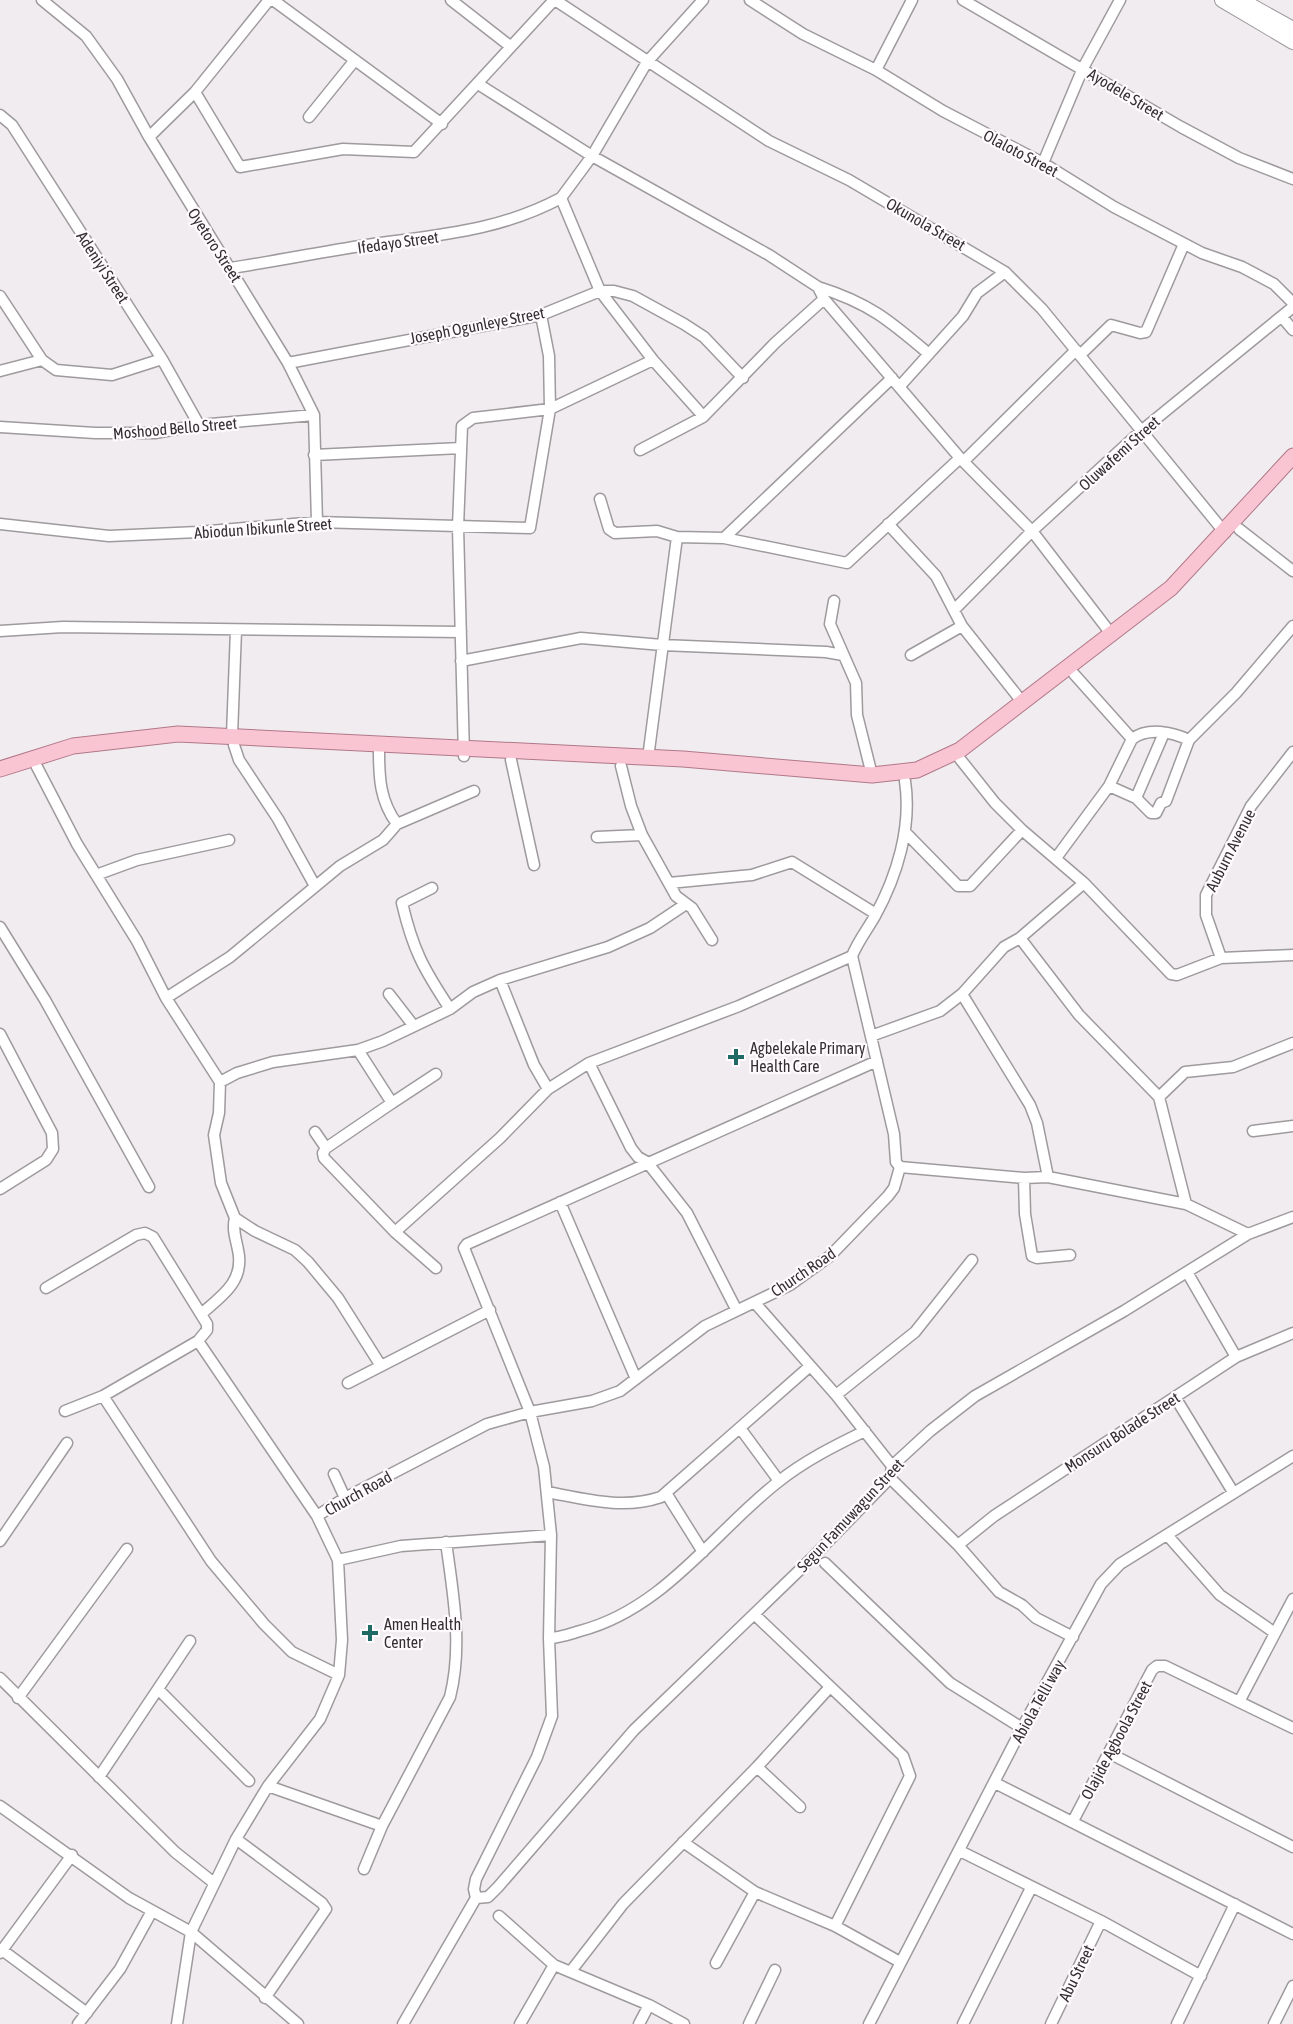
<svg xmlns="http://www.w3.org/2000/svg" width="1293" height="2024" viewBox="0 0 1293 2024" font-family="'Asap Condensed',sans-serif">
	<rect width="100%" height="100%" fill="#f1ecf0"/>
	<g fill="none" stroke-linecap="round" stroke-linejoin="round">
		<defs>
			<path id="street" d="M42,0L86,36L117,79L149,137L288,363L314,415L317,522
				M273,0L442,124
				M451,0L510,46
				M555,0L769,141L849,180L1005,272L1042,309L1225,533
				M703,0L647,62L592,156L561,198L600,291L653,360L703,416
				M750,0L803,34L876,70L943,111L1043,163L1114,207L1202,253L1242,267L1274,284L1293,303
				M963,0L1181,127L1239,158L1293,179
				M876,70L912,0
				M478,84L592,156L769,255L818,287L824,299L960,458L1032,531L1112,635
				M195,92L240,167L343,149L414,152L554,0
				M0,115L12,125L162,359L199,425
				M309,117L355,60
				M149,137L195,92L269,0
				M1043,163L1083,68L1120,0
				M231,268C276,261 321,252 367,245C436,235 497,232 561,198
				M818,287C869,303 889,320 929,354
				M0,296L42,360L56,370L112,375L162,359
				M1282,317L1293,330
				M1080,355L1111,325L1140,333L1146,332L1184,244
				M288,363L541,315L600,291H614L633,296L684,324L704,337L743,378
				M0,371L42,360
				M900,386L963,316L977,293L1005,272
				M0,427L95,433H155L199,425L314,415
				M640,450L703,417L775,343L824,299
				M314,455L461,448
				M964,461L1076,350
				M600,499L609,529L615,533L657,531L677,537L724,538L847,563L960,458
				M0,524L109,536L198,532L317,522L530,528L550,409L549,356L541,315
				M888,524L936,576L962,626L1023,703
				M1239,529L1293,571
				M724,538L892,378
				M834,601L830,624L856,683L857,715L872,775
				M954,610L1032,531L1141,431L1293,307
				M0,631L63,627L461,632
				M911,655L962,626
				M461,661L581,638L662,645L826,652L843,655
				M1074,674L1132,739C1148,727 1172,732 1189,740L1236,693L1293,626
				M232,735L236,630
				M234,745L239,760L278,819L315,886
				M464,756L458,527L462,426L473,418L550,409L653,360
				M648,758L677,537
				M960,759L995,803L1022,830L1084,883L1171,974L1177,975L1221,958L1293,955
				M511,760L534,865
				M36,765L77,844L137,941L166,998L220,1082
				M621,766L631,806L642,835L676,896L692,908L712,940
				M1109,786L1136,798L1151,813H1156L1161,803L1166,801L1189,740
				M1136,798L1164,733
				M397,824L474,791
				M906,833L958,886H970L1022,830
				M597,837L642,835
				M1056,858L1109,786L1132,739
				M96,875L137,860L229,840
				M669,883L752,875L792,862L876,914
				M432,888L402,903C413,950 423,968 450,1009
				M0,927L45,1000L149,1187
				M1020,938L1079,1015L1159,1097L1186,1204
				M1221,958L1206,915V895L1251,806L1293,752
				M500,980L534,1065L548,1089
				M389,994L413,1025
				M962,994L1030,1105L1037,1123L1048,1177
				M166,998L230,957L340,866L383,840L397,824C380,801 379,778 379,751
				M0,1034L52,1133L53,1149L46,1160L0,1189
				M871,1036L940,1011L962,994L1004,947L1020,938L1084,883
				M358,1050L392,1103L326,1148L323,1153L324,1158L395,1232L436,1268
				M589,1063L631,1148L638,1157L647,1162L687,1213L736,1309
				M1159,1097L1185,1072L1233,1067L1293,1043
				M392,1103L436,1074
				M1253,1131L1293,1126
				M315,1132L326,1148
				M900,1167L1024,1178L1048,1177L1186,1204L1248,1234
				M1024,1178L1025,1214L1032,1256L1037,1258L1070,1255
				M560,1202L636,1379
				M395,1232L500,1138L548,1089L589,1063L739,1006L852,956
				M1187,1272L1236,1357
				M46,1288L136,1235L145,1233L153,1237L207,1324V1330L198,1341L317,1516L338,1560L342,1640L339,1675L320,1719L268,1786L236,1839L191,1932L177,2024
				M755,1303L836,1395L892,1466
				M201,1314C222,1296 245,1281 238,1250C236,1239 232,1230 235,1218
				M381,1366L338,1298L308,1262L295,1250L255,1231L235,1218L221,1183L214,1135L219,1113L220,1082L237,1073L273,1062L358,1050L383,1041L450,1009L473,992L500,980L608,947L650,928L686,904
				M348,1383L490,1310
				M836,1395L915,1332L972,1260
				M103,1396L211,1561L264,1624L292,1652L339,1675
				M1175,1397L1233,1492
				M65,1411L103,1396L198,1341
				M740,1428L779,1481
				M334,1474L345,1498
				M890,1478L958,1545L999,1592L1022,1605L1036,1618L1073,1637
				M547,1492C585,1499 623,1510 661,1497L809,1367
				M666,1493L703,1552
				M317,1516L345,1498L487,1424L530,1412L592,1401L620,1391L705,1326L790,1285L830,1256L888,1196L894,1188L900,1167L896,1162L894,1134L852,956C858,941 867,930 875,916C897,876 912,827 905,781
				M1168,1536L1220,1595L1275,1633
				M0,1541L67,1443
				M958,1545L994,1516L1236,1357L1293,1333
				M338,1560L401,1546L551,1535
				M825,1563L950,1683L1022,1728
				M754,1614L903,1756L910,1776L835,1926
				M549,1638C559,1638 570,1634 580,1631C664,1609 713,1533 778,1482C804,1461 836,1445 865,1431
				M0,1678L175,1852L214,1883
				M158,1689L249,1781
				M18,1698L127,1549
				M1239,1702L1293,1599
				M1109,1753L1293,1847
				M757,1767L800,1807
				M99,1777L190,1641
				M995,1783L1293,1934
				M268,1786L382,1826
				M0,1806L129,1898L191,1932L298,2024
				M1073,1821L1152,1670L1157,1666H1165L1293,1728
				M236,1839L322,1903L326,1909L265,1998
				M683,1842L755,1892L835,1926L900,1962
				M960,1851L1101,1921L1201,1976
				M364,1869L382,1826L450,1697C463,1645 453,1594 446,1542
				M476,1898L488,1897L498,1887L634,1730L810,1560L890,1478L892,1466L930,1431L975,1396L1124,1311L1248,1234L1293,1217
				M499,1916L554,1965L649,2005L684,2024
				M2,1950L87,2013
				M0,1953L72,1855
				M716,1963L755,1892
				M571,1971L623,1904L757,1767L830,1687
				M78,2024L120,1969L152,1911
				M403,2024L476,1898L474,1889L476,1879L537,1757L552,1716L549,1638L551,1535L544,1467L530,1412L464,1248L467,1244C604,1183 741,1123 877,1061
				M520,2024L554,1965
				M639,2024L649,2005
				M749,2024L775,1970
				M869,2024L1022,1728L1101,1584L1120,1564L1293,1456
				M963,2024L1031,1888
				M1051,2024L1101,1921
				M1177,2024L1235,1904
				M1274,2024L1293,1986"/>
			<path id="secondary" d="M1222,0L1293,42
				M1241,0L1293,29"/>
			<path id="primary" d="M0,769L73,746L178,734L683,759L872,775L917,770L960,750L1171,588L1293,456"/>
		</defs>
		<!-- street casing -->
		<use href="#street" stroke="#9e9a9d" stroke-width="13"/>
		<!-- secondary casing -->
		<use href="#secondary" stroke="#9e9a9d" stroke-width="16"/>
		<!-- primary casing -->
		<use href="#primary" stroke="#b17888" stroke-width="17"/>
		<!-- street -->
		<use href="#street" stroke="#fff" stroke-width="10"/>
		<!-- secondary -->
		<use href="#secondary" stroke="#fff" stroke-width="14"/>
		<!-- primary -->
		<use href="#primary" stroke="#f9c5d3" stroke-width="15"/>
	</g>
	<!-- markers -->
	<g fill="#1f6a65" stroke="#fffafe" stroke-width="2">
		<path d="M733 1048h6v6h6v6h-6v6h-6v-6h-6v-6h6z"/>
		<path d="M367 1624h6v6h6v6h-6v6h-6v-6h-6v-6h6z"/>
	</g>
	<g text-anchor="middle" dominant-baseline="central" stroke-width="4.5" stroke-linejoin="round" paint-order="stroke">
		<!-- street labels -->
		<g font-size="16" fill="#323032" stroke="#fffafe">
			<text transform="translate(1126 94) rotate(31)">Ayodele Street</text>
			<text transform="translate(1021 153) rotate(28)">Olaloto Street</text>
			<text transform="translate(926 224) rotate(30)">Okunola Street</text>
			<text transform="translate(398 242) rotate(-8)">Ifedayo Street</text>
			<text transform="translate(215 245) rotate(57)">Oyetoro Street</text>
			<text transform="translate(103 267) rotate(57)">Adeniyi Street</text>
			<text transform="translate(477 325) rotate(-11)">Joseph Ogunleye Street</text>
			<text transform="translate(175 428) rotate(-5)">Moshood Bello Street</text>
			<text transform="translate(1119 453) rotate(-42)">Oluwafemi Street</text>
			<text transform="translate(263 528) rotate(-4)">Abiodun Ibikunle Street</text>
			<text transform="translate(1230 850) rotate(-63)">Auburn Avenue</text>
			<text transform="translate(803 1272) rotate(-34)">Church Road</text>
			<text transform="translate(1122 1432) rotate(-33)">Monsuru Bolade Street</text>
			<text transform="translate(358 1493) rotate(-29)">Church Road</text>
			<text transform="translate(850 1515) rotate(-47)">Segun Famuwagun Street</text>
			<text transform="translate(1038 1701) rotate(-61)">Abiola Telli way</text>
			<text transform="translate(1116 1740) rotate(-62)">Olajide Agboola Street</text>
			<text transform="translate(1076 1973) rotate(-64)">Abu Street</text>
		</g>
		<!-- poi labels -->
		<g font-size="16" fill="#323032" stroke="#fffafe" text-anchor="start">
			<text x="750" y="1048">Agbelekale Primary<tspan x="750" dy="18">Health Care</tspan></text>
			<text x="384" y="1624">Amen Health<tspan x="384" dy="18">Center</tspan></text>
		</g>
	</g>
</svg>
